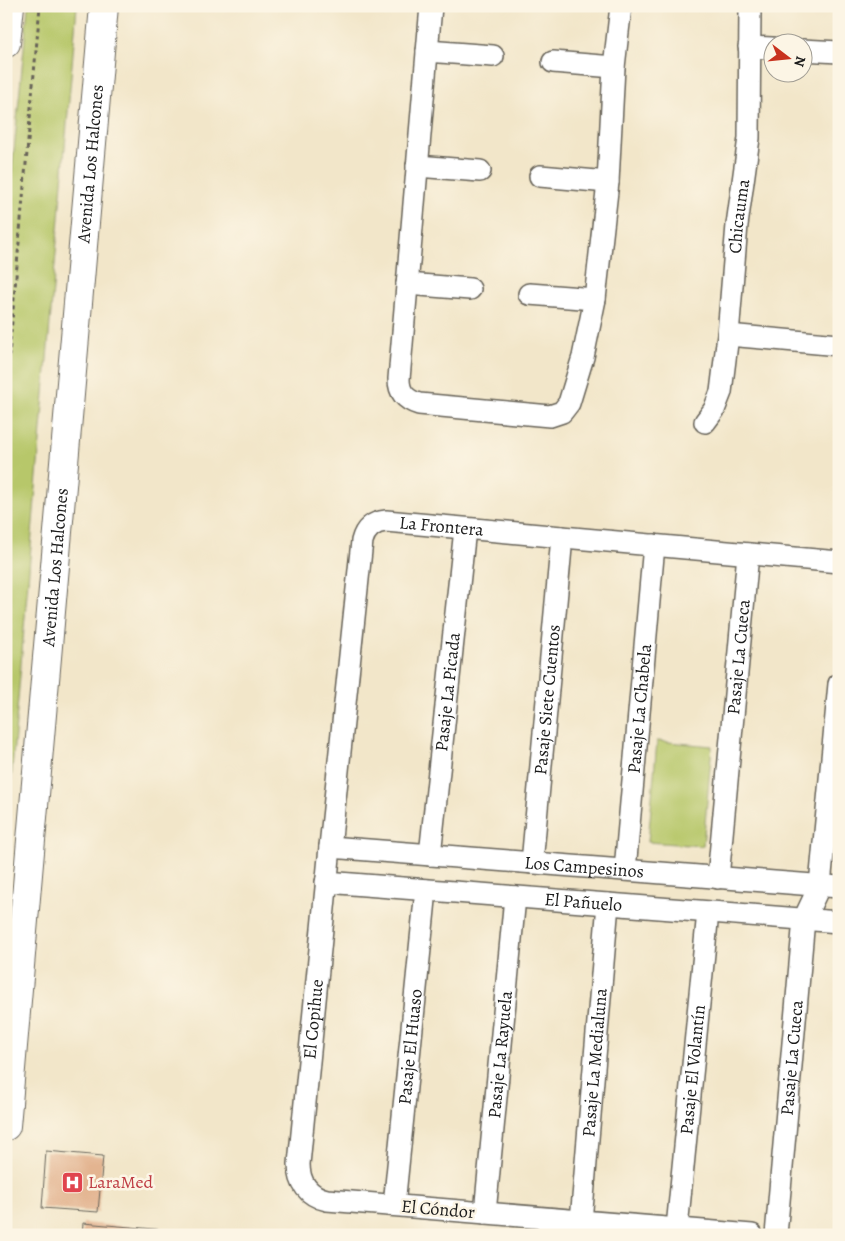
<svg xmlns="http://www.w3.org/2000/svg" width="845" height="1241" viewBox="0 0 845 1241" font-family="Alegreya,serif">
	<rect width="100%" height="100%" fill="#fcf5e5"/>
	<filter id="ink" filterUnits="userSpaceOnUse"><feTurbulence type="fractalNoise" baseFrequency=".02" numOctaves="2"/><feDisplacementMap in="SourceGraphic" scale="10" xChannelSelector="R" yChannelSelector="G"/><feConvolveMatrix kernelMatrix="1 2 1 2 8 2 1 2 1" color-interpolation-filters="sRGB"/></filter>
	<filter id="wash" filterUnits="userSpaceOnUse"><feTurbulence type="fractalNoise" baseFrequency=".0096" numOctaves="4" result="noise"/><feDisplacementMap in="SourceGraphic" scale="20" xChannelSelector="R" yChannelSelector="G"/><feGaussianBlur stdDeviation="1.12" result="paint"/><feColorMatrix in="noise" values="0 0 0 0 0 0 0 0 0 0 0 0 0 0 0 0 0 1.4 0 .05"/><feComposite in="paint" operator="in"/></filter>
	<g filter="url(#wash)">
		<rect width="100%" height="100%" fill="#f2e6c9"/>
		<!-- green -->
		<path fill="#b7c76a" stroke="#6a7243" d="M28,6H77L6,840V233Z
			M657,741L712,746L703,846L648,842Z"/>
		<g id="blocks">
			<!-- building -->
			<path fill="#e3b490" d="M46,1151L103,1156L98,1212L42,1208Z
				M83,1223L202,1233V1235H82Z"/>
		</g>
	</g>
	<g filter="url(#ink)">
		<use href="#blocks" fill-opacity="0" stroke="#676359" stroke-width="1"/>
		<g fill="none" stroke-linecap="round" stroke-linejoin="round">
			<defs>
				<g id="street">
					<path d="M431,6L399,379C399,393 406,400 419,404L550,416L562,412L569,403L583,357L595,299L608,182L614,67L621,6"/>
					<path d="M749,47L772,48"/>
					<path d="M802,50L839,52"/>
					<path d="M427,51L493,56"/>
					<path d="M553,62L614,67"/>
					<path d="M417,166L480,171"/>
					<path d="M540,176L608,182"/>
					<path d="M407,284L470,289"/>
					<path d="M529,294L595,299"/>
					<path d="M728,335L839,345"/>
					<path id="s1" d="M705,422L714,410L721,392L728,335L737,225L749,138L750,6"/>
					<path id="s2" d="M330,847L839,887"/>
					<path id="s3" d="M430,855L465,529"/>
					<path id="s4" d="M532,863L562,537"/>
					<path id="s5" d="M625,870L654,545"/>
					<path id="s6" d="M718,878L748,554"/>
					<path id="s7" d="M326,882L839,922"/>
					<path id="s8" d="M394,1205L426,890"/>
					<path id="s9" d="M485,1213L515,897"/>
					<path id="s10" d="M581,1221L608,904"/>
					<path id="s11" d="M677,1228L708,912"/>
					<path id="s12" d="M752,1235L327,1200C308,1196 299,1183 299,1164L330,847L362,541C365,529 373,522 386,521L839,562"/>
					<path id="s13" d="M776,1235L804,919L820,885L839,684"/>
				</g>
				<g id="secondary">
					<path d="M6,43L10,6"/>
					<path id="s14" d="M6,1126L104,6"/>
				</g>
			</defs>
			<!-- street casing -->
			<use href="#street" stroke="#676359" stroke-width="24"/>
			<!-- secondary casing -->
			<use href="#secondary" stroke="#676359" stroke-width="30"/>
			<!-- path -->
			<path stroke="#676359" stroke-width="3" stroke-dasharray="4 4" stroke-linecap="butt" d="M6,389L40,6"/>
			<!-- street -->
			<use href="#street" stroke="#fff" stroke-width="21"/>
			<!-- secondary -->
			<use href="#secondary" stroke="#fff" stroke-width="28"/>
		</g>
	</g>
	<!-- icons -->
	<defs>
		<symbol id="hospital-square" viewBox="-11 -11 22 22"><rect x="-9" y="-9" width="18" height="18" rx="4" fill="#e0444e" stroke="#fcf5e5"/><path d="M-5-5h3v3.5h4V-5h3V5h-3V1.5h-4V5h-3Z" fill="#fff"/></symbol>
	</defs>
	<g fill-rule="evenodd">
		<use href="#hospital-square" x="60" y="1170" width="25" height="25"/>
	</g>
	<g text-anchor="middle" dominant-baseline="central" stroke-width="5" stroke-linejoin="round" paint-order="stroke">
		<!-- street labels -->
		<g font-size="18" fill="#1c1c1c" stroke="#fcf5e5">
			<text stroke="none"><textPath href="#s14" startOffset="966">Avenida Los Halcones</textPath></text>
			<text stroke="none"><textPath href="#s1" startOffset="211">Chicauma</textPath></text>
			<text stroke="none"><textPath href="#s12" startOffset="1192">La Frontera</textPath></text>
			<text stroke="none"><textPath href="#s14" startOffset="561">Avenida Los Halcones</textPath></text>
			<text stroke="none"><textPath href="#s6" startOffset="222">Pasaje La Cueca</textPath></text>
			<text stroke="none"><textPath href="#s3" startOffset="164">Pasaje La Picada</textPath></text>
			<text stroke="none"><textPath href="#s4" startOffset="164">Pasaje Siete Cuentos</textPath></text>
			<text stroke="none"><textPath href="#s5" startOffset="162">Pasaje La Chabela</textPath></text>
			<text stroke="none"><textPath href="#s2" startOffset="255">Los Campesinos</textPath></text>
			<text stroke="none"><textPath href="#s7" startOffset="258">El Pañuelo</textPath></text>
			<text stroke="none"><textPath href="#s12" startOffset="622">El Copihue</textPath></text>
			<text stroke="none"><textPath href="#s8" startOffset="159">Pasaje El Huaso</textPath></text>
			<text stroke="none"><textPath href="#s9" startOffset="159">Pasaje La Rayuela</textPath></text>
			<text stroke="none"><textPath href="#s13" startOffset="178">Pasaje La Cueca</textPath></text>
			<text stroke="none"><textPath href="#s10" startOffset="159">Pasaje La Medialuna</textPath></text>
			<text stroke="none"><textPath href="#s11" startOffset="159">Pasaje El Volantín</textPath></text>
			<text transform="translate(438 1209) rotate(5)">El Cóndor</text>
		</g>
		<!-- health labels -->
		<g font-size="18" fill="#be3a42" stroke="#fcf5e5" text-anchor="start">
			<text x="88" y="1182">LaraMed</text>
		</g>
	</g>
	<!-- margin -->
	<rect width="845" height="1241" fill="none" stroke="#fcf5e5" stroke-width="25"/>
	<!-- north arrow -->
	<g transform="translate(788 58) rotate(106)"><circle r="24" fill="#fcf5e5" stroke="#a29e95"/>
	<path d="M0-4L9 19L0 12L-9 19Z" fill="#c8321e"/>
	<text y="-8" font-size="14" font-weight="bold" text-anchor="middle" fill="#1c1c1c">N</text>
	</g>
</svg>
